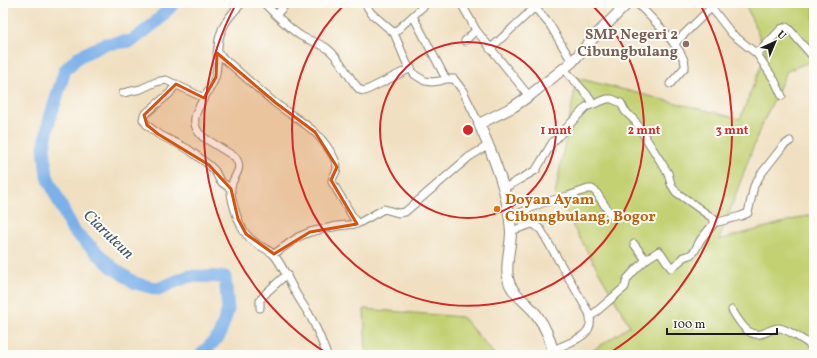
<svg xmlns="http://www.w3.org/2000/svg" width="817" height="358" viewBox="0 0 817 358" font-family="Vollkorn,serif">
	<rect width="100%" height="100%" fill="#fdfcf7"/>
	<filter id="ink" filterUnits="userSpaceOnUse"><feTurbulence type="fractalNoise" baseFrequency=".025" numOctaves="2"/><feDisplacementMap in="SourceGraphic" scale="8" xChannelSelector="R" yChannelSelector="G"/><feConvolveMatrix kernelMatrix="1 2 1 2 8 2 1 2 1" color-interpolation-filters="sRGB"/></filter>
	<filter id="wash" filterUnits="userSpaceOnUse"><feTurbulence type="fractalNoise" baseFrequency=".012" numOctaves="4" result="noise"/><feDisplacementMap in="SourceGraphic" scale="16" xChannelSelector="R" yChannelSelector="G"/><feGaussianBlur stdDeviation="0.9" result="paint"/><feColorMatrix in="noise" values="0 0 0 0 0 0 0 0 0 0 0 0 0 0 0 0 0 1.4 0 .05"/><feComposite in="paint" operator="in"/></filter>
	<g filter="url(#wash)">
		<rect width="100%" height="100%" fill="#f0e0c1"/>
		<!-- green -->
		<path fill="#c3d173" stroke="#707648" d="M745,3H814V60L787,71L759,131L719,240L814,214V355H586L630,326L555,195L577,78L740,119L766,53Z
			M364,309L462,317L495,355H366Z"/>
		<g fill="none" stroke-linecap="round" stroke-linejoin="round">
			<!-- river -->
			<path stroke="#7bb0e9" stroke-width="13" d="M174,3L155,23L132,41L105,44L78,57L65,70L50,118L44,147L47,176L72,229L112,267L135,283L158,289L189,276L225,277L228,310L219,336L201,355"/>
		</g>
	</g>
	<g filter="url(#ink)">
		<g fill="none" stroke-linecap="round" stroke-linejoin="round">
			<defs>
				<path id="street" d="M242,3C229,16 219,28 218,47C217,57 218,68 215,78C209,97 181,118 203,137L235,157C245,170 232,176 231,188C230,197 237,218 241,226C244,233 250,239 257,244C263,248 270,250 275,256C284,268 289,282 297,295C301,302 306,309 310,316C317,328 322,342 327,355
					M264,3C275,14 287,27 301,36C309,41 321,43 328,49C342,60 348,78 360,90L365,91L411,68
					M365,3L371,13L394,33L407,64L415,75L425,81L432,82L440,81L446,79H454L463,91L479,124
					M461,3L476,30
					M531,3L550,25L572,62
					M637,3C648,15 687,51 685,67L670,84
					M711,7L732,34L757,54L775,81L782,96
					M276,15L287,3
					M413,16L446,79
					M394,33L427,3
					M465,41L476,30L529,96
					M674,44L716,3
					M490,49L535,7
					M217,53C237,69 255,87 275,103C297,120 314,126 330,151C333,156 337,162 337,168C337,173 332,176 332,182L357,224
					M757,54L781,29L786,27L789,29L814,58
					M564,69L590,98L593,104
					M176,84L170,93L144,115L143,119L147,125L158,134L188,149L209,165L215,171L220,181L231,189
					M123,93L141,89L156,82L166,80L204,98
					M503,189L536,170L552,143L586,107L607,99H612L621,103L625,111L635,121L668,173L671,184L676,192L718,222L741,216L748,213L754,186L761,174L783,146L790,141
					M509,218L542,203L568,196L588,189H592L596,192L611,215
					M511,231L532,224L535,225L541,230L589,313C597,337 569,342 553,350
					M634,244L646,260
					M274,254L298,237L310,232L337,226L357,224L384,209L398,213L405,212L469,157L489,145
					M260,308V300L267,292L287,274
					M732,310C739,321 748,339 764,333C769,331 773,328 779,328C786,328 808,343 814,348
					M590,317L625,287L627,279L637,268L648,258L659,251L661,253L671,268L680,261L683,257L690,255L694,252L701,239L716,221"/>
				<path id="secondary" d="M554,355C550,339 546,327 536,314C527,302 510,293 508,278C505,263 511,247 511,232C509,195 494,157 479,124L513,107L529,96L572,62L596,35L628,3"/>
			</defs>
			<!-- street casing -->
			<use href="#street" stroke="#867e6e" stroke-width="9"/>
			<!-- secondary casing -->
			<use href="#secondary" stroke="#867e6e" stroke-width="12"/>
			<!-- street -->
			<use href="#street" stroke="#fff" stroke-width="7"/>
			<!-- secondary -->
			<use href="#secondary" stroke="#fff" stroke-width="10"/>
		</g>
	</g>
	<!-- marked area -->
	<path fill="#d4530e" fill-opacity="0.2" stroke="#d4530e" stroke-width="3" stroke-linejoin="round" d="M217,53L276,103L315,132L337,167L331,180L357,224L310,232L274,254L246,234L238,219L231,189L209,165L158,134L147,125L144,115L176,84L204,98L216,77Z"/>
	<!-- distance rings -->
	<g fill="none" stroke="#d62828" stroke-width="2">
		<circle cx="468" cy="130" r="88"/>
		<path d="M590 3A176 176 0 1 1 346 3"/>
		<path d="M328 354A264 264 0 0 1 236 4M700 4A264 264 0 0 1 608 354"/>
	</g>
	<!-- markers -->
	<circle fill="#8d6e63" stroke="#fdfcf7" stroke-width="1.5" cx="686" cy="44" r="4"/>
	<circle fill="#e8710a" stroke="#fdfcf7" stroke-width="1.5" cx="497" cy="209" r="4"/>
	<g text-anchor="middle" dominant-baseline="central" stroke-width="4" stroke-linejoin="round" paint-order="stroke">
		<!-- education labels -->
		<g font-size="15" font-weight="bold" fill="#785e54" stroke="#fdfcf7" text-anchor="end">
			<text x="678" y="35">SMP Negeri 2<tspan x="678" dy="17">Cibungbulang</tspan></text>
		</g>
		<!-- food labels -->
		<g font-size="15" font-weight="bold" fill="#c56008" stroke="#fdfcf7" text-anchor="start">
			<text x="505" y="200">Doyan Ayam<tspan x="505" dy="17">Cibungbulang, Bogor</tspan></text>
		</g>
		<!-- water labels -->
		<g font-size="16" font-style="italic" fill="#42576e" stroke="#fdfcf7">
			<text transform="translate(108 235) rotate(44)">Ciaruteun</text>
		</g>
	</g>
	<circle cx="468" cy="130" r="6" fill="#d62828" stroke="#fdfcf7" stroke-width="2"/>
	<g font-size="12" text-anchor="middle" font-weight="bold" fill="#d62828" stroke="#fdfcf7" stroke-width="4" stroke-linejoin="round" paint-order="stroke">
		<text x="556" y="134">1 mnt</text>
		<text x="644" y="134">2 mnt</text>
		<text x="732" y="134">3 mnt</text>
	</g>
	<!-- margin -->
	<rect width="817" height="358" fill="none" stroke="#fdfcf7" stroke-width="16"/>
	<!-- north arrow -->
	<g transform="translate(775 42) rotate(44)" stroke="#fdfcf7" stroke-width="3" paint-order="stroke">
	<path d="M0-3L7 15L0 10L-7 15Z" fill="#1c1c1c"/>
	<text y="-6" font-size="11" font-weight="bold" text-anchor="middle" fill="#1c1c1c">U</text>
	</g>
	<!-- scale -->
	<path d="M667 328v6h110v-6" fill="none" stroke="#1c1c1c" stroke-width="2"/>
	<text x="673" y="328" font-size="12" fill="#1c1c1c" stroke="#fdfcf7" stroke-width="3" paint-order="stroke">100 m</text>
</svg>
